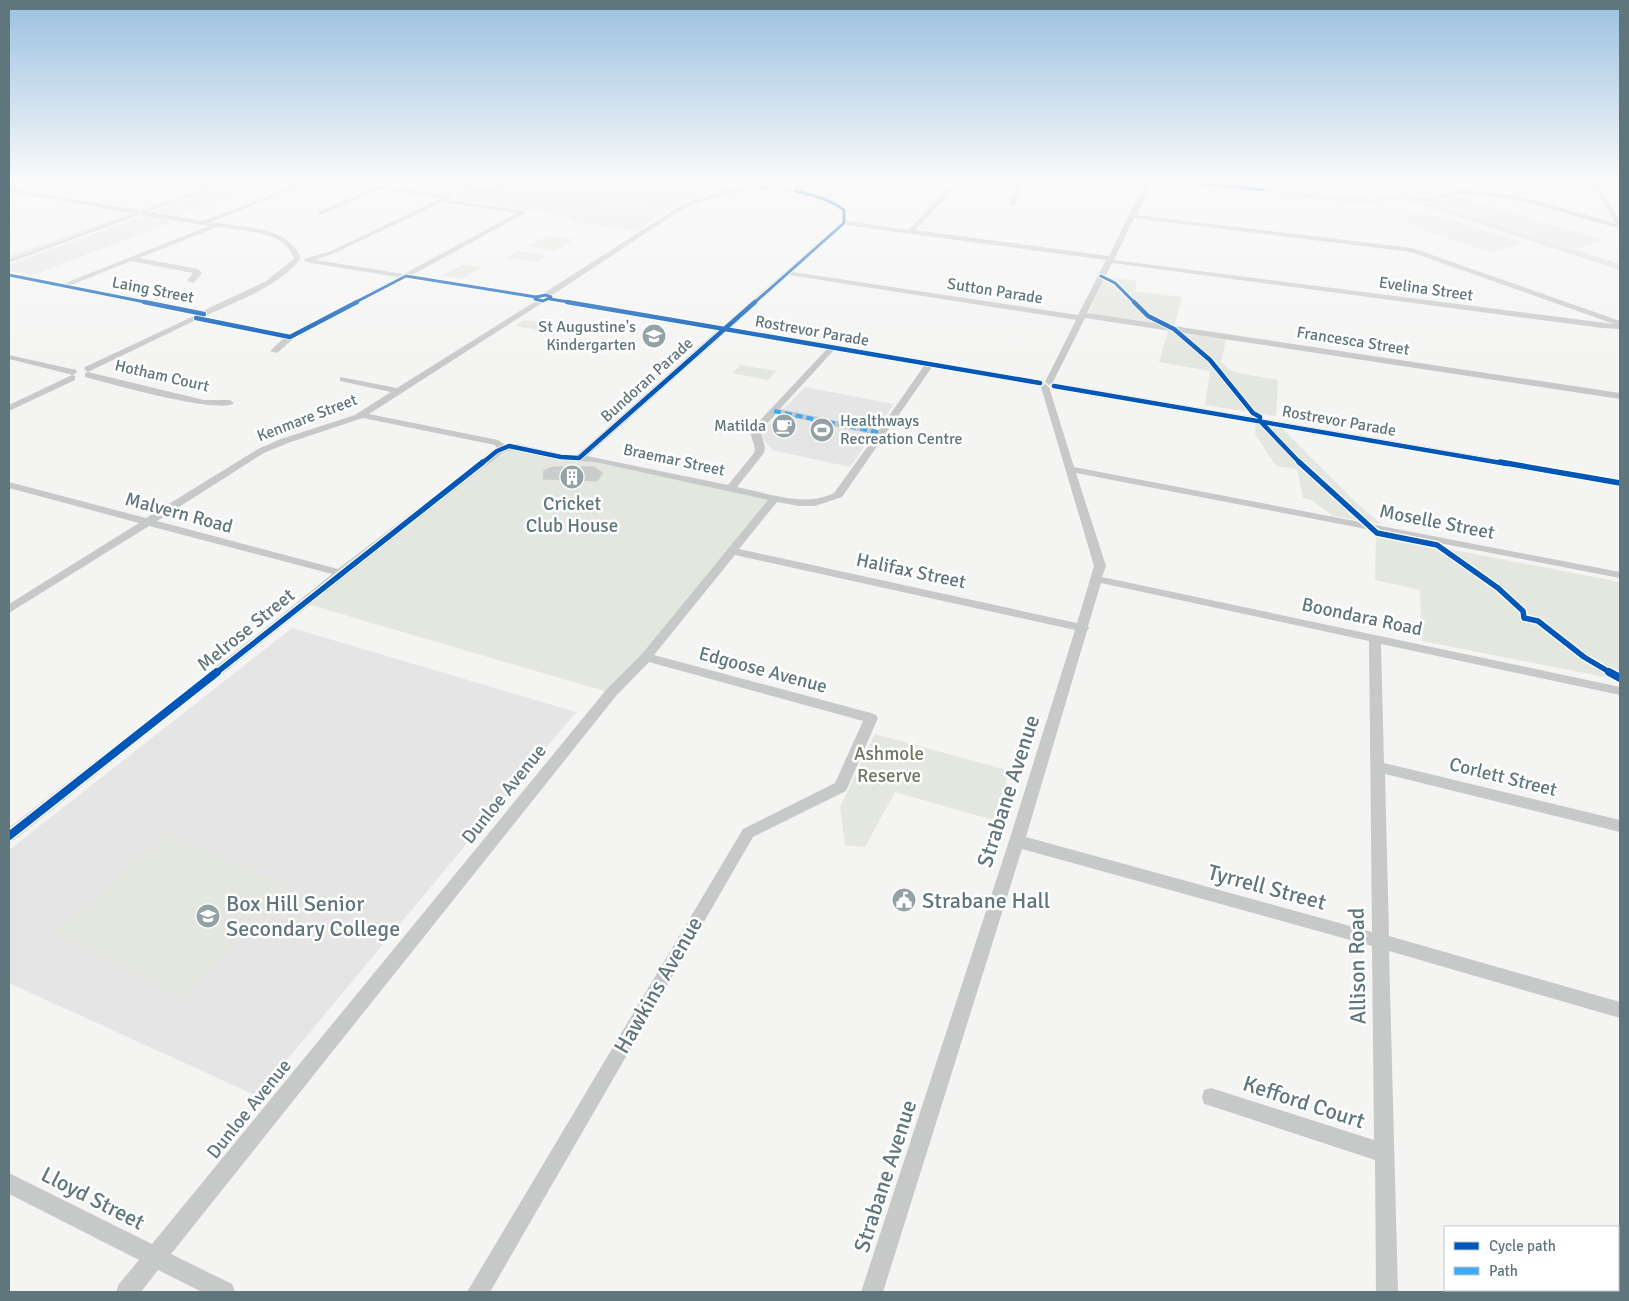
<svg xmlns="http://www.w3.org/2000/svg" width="1629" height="1301" viewBox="0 0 1629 1301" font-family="Signika,sans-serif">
	<rect width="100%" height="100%" fill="#f4f4f3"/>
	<!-- built -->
	<path fill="#e4e5e4" d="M240,180H273L166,220L173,222L32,275L9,271V265Z
		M468,180H578L703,196L684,200L636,231L569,221L574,218L561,216L562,215L456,200L460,197L459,195L440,193Z
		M1447,193L1603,240L1576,249L1421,199Z
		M1405,211L1453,220L1524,243L1489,252L1409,224Z
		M805,387L894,404L850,467L772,450L759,434Z
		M292,628L576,712L257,1096L9,983V850Z"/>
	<!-- green -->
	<path fill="#e4e6e0" d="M622,190L629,191L628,194L634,192L652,196L650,203L659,197L672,198L663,205L650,204L655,209C649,215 642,224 633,226C619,228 592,222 583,212L608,196H624L615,195Z
		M547,236L574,239L555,251L529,246Z
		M518,251L547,256L536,262L507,258Z
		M463,265L481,267L462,279L442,275Z
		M1105,277L1137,281L1135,291L1182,297L1174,327L1088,314Z
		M524,320L557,325L548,332L515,326Z
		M1168,331L1226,339L1221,362L1230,370L1239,373L1278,380L1276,416L1205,405L1210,371L1159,362Z
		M741,365L776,371L768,380L732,373Z
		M1256,423L1282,428L1354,501L1381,524L1333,516L1312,500L1303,498L1297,469L1276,466L1255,434Z
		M509,446L579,458L775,498L611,693L304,603Z
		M1376,535L1620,582V680L1422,641L1420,590L1375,580Z
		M875,734L1010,771L993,820L895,792L865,847L845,845L840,807Z
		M168,835L289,887L182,1000L55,932Z"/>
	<!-- building -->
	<path fill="#cbcdcd" stroke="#e4e4e2" d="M485,183L509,186L491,195L466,192Z
		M553,466H594L604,473L597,482L542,480L543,470Z"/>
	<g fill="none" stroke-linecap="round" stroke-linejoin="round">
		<!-- minor -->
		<path fill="#c7c9c9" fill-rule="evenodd" d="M310,180H317L211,222C240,227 291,226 301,259C276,288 237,301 203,317L290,335L293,333L398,277L311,263L304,261V259L331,251L442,198L381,189L320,215L318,214V212L373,188L326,182L323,180L449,195L452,197L448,200L525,211V213L412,275L536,295L544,293L677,208L694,200L721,192L705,180H711L727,191L763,187L794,189L807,180H813L801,190L830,198L846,209L847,221L909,230L945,192L930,180H936L951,192L915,230L1109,256L1128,217L1127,216L1130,214L1147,180H1153L1136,215L1412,248L1620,321V329L1602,328L1112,263L1087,313L1620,393V399L1085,318L1053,382L1049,385L1045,382L1076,320L789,275L731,328L1040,380L1044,383L1040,386L932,367L842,497L815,506H799L777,502L739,549L1077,623L1094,566L1041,387L1045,384L1049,387L1074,467L1620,572V578L1076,473L1106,566L1102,577L1620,687V695L1381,644L1384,763L1620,820V832L1385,774L1389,936L1620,1002V1018L1389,951L1398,1292H1376L1375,1160L1211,1106L1204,1104L1202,1097L1204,1090L1211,1088L1374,1140L1372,946L1022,849L883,1292H861L1009,841L1075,630L735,555L654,655L871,713L876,715L878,718L846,791L753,837L490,1292H467L743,829L835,783L863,721L649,662L616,696L171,1254L232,1284L235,1292H202L158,1270L141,1292H116L119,1284L139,1260L9,1194V1173L152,1244L606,690L642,654L768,500L595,462L561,460L517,450L505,451C340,579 178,710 14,840L9,842V828L272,623L332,574L149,526L9,613V604L139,523L9,488V482L146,518L258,449L281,439L355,415L391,392L340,381V377L397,388L539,299H542V303L369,414L498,440L505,445L517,444L561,454L577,455L718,330L550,301H547V297L723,326L841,222V211C799,184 743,185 698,203C676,211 658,226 638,238C609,258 579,277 549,297L536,299L406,278L293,339L277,353L270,351L284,338L196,320L88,372L84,369L85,367L196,315L9,277V273L63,284L209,226L9,192V188L203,221ZM442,202L517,213L404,274L315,260L335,253ZM1134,218L1411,252L1614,324L1114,260ZM845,225L1106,260L1078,315L793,272ZM217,227C241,231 286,230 294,259L266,281L203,311L71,285L131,261L193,273L187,281L194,283L202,273L198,269L139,258ZM726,332L827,349L752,429C748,437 757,444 754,453L728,485L587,456ZM834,350L924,366L879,430L780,409ZM776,414L876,435L834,493C804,508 768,493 737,487L764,453L765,447L760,431ZM363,418L495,445L497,448L338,569L157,521L264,453L288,443ZM1101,583L1369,641L1372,932L1026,837L1087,631L1089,628L1088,626Z
			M1019,180H1025L1016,200V205L1011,206L1010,200Z
			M1579,180L1620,181V185L1597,183L1620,221V228C1568,216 1518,195 1464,194C1448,194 1422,208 1408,200L1432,197L1462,190L1520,196L1615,223L1591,182Z
			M9,355L76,370L77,372L73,375L9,359Z
			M88,372L204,400H230L234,403C220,415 108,383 85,377V373Z
			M72,375L75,376V380L9,411V405Z
			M1054,383L1620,480V486L1051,388V384Z"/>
		<!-- major -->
		<path fill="#dddede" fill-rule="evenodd" d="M225,180H235L9,263V257Z
			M1162,180H1182L1351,198L1374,199L1400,195L1386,180H1394L1411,197L1620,264V270L1407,201L1397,199L1363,204L1166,182Z"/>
		<!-- tram -->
		<path stroke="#bdbebf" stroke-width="1" d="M9,261L232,180"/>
		<!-- quiet -->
		<path stroke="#3fa9f5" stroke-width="4" stroke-dasharray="7 4" stroke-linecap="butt" d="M774,411L882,433"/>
		<defs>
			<path id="cycleway-far3" d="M1166,180L1264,190
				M9,275L150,303
				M1101,276L1115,283L1135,303
				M546,295L551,297L543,301L535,299L536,297Z
				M550,299L575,303
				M354,303L406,276L536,297
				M754,303L844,223V210C829,199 813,195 795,191"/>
			<path id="cycleway-far2" d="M144,302L204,314
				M567,302L1040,383
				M1134,302L1148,316L1174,329L1210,360L1253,413L1260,417V421L1301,464
				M196,318L290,337L357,302
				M1054,386L1507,464
				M481,464L497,451L509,446L561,457L579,458L755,302"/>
			<path id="cycleway-far1" d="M1299,462L1377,533L1437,545L1498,588L1523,611L1524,618L1538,621L1584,657L1611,673
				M1500,462L1620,483
				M216,673L483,462"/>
			<path id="cycleway" d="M1609,672L1620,678
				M9,836L217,672"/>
		</defs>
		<!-- cycleway-far3 casing -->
		<use href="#cycleway-far3" stroke="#fff" stroke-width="5"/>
		<!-- cycleway-far2 casing -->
		<use href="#cycleway-far2" stroke="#fff" stroke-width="6"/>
		<!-- cycleway-far1 casing -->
		<use href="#cycleway-far1" stroke="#fff" stroke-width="8"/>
		<!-- cycleway casing -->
		<use href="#cycleway" stroke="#fff" stroke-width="11"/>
		<!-- cycleway-far3 -->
		<use href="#cycleway-far3" stroke="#0057b8" stroke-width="3"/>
		<!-- cycleway-far2 -->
		<use href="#cycleway-far2" stroke="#0057b8" stroke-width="4.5"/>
		<!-- cycleway-far1 -->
		<use href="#cycleway-far1" stroke="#0057b8" stroke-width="5.5"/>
		<!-- cycleway -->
		<use href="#cycleway" stroke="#0057b8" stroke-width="8"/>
	</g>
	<!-- sky -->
	<linearGradient id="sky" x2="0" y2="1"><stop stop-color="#9ac0e0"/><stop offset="0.5" stop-color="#fafafa"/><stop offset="1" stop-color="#fafafa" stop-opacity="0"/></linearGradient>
	<rect width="1629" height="362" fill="url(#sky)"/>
	<!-- icons -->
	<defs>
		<symbol id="school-disc" viewBox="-11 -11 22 22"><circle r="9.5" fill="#94a2a6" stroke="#fff"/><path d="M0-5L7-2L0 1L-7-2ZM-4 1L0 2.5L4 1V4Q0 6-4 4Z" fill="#fff"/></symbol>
		<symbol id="cafe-disc" viewBox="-11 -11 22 22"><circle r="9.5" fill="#94a2a6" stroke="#fff"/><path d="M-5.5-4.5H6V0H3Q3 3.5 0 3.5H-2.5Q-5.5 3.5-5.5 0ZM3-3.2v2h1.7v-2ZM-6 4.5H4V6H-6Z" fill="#fff"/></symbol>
		<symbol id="stadium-disc" viewBox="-11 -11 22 22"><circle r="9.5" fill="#94a2a6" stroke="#fff"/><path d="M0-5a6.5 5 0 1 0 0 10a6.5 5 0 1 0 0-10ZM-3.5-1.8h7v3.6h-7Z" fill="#fff"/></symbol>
		<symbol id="building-disc" viewBox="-11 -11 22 22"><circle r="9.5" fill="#94a2a6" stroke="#fff"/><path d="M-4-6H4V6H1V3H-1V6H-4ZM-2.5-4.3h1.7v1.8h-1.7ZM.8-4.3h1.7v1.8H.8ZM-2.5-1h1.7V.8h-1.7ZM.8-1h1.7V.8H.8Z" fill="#fff"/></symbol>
		<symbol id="civic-disc" viewBox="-11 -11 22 22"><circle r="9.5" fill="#94a2a6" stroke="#fff"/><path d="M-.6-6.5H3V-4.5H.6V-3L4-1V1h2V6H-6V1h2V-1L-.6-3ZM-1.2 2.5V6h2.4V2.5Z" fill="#fff"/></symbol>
	</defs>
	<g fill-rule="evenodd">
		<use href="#school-disc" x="640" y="322" width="28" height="28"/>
		<use href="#cafe-disc" x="770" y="412" width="28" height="28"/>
		<use href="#stadium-disc" x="808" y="416" width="28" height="28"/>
		<use href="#building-disc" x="558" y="463" width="28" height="28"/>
		<use href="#civic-disc" x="890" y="886" width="28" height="28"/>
		<use href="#school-disc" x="194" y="902" width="28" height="28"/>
	</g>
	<g text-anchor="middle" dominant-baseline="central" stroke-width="5" stroke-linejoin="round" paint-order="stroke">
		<!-- far-street labels -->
		<g font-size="16" fill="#60767d" stroke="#fff">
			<text transform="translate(1426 289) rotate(8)">Evelina Street</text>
			<text transform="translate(153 290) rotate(11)">Laing Street</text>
			<text transform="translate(995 291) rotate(9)">Sutton Parade</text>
			<text transform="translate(812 331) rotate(10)">Rostrevor Parade</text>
			<text transform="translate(1353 341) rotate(9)">Francesca Street</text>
			<text transform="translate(162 376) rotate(13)">Hotham Court</text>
			<text transform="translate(647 380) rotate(-42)">Bundoran Parade</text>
			<text transform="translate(307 418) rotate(-21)">Kenmare Street</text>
			<text transform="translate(1339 421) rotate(10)">Rostrevor Parade</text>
			<text transform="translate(674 460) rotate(12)">Braemar Street</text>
		</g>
		<!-- far-poi labels -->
		<g font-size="16" fill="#60767d" stroke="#fff" text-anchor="end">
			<text x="636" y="327">St Augustine's<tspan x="636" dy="18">Kindergarten</tspan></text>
			<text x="840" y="421" text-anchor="start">Healthways<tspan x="840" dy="18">Recreation Centre</tspan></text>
			<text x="766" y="426">Matilda</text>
		</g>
		<!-- poi labels -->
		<g font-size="19" fill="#60767d" stroke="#fff">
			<text x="572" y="504">Cricket<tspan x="572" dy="22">Club House</tspan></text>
		</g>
		<!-- street labels -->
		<g font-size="19" fill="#60767d" stroke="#fff">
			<text transform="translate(179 513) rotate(15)">Malvern Road</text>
			<text transform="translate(1437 522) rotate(11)">Moselle Street</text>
			<text transform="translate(911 571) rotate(12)">Halifax Street</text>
			<text transform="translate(1362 617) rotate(12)">Boondara Road</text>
			<text transform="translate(246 630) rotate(-39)">Melrose Street</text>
			<text transform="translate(763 670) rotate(15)">Edgoose Avenue</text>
			<text transform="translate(1503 777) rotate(14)">Corlett Street</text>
			<text transform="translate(504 794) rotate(-51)">Dunloe Avenue</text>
			<text transform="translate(249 1109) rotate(-51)">Dunloe Avenue</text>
		</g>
		<!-- park labels -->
		<g font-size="19" fill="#6c7a63" stroke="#fff">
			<text x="889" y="754">Ashmole<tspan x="889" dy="22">Reserve</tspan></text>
		</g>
		<!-- near-street labels -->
		<g font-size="22" fill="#60767d" stroke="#fff">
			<text transform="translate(1008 791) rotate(-72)">Strabane Avenue</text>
			<text transform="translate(1267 887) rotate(15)">Tyrrell Street</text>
			<text transform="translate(1357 966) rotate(-91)">Allison Road</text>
			<text transform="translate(658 985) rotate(-60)">Hawkins Avenue</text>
			<text transform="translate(1304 1102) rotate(18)">Kefford Court</text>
			<text transform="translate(885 1176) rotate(-72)">Strabane Avenue</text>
			<text transform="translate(93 1198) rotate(27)">Lloyd Street</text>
		</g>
		<!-- near-poi labels -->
		<g font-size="22" fill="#60767d" stroke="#fff" text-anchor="start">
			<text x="922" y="900">Strabane Hall</text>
			<text x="226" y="903">Box Hill Senior<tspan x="226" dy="25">Secondary College</tspan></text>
		</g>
	</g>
	<!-- border -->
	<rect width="1629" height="1301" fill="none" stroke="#60767d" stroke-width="20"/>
	<!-- legend -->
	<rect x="1444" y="1226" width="175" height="65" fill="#ffffff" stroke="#bfc8cb"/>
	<rect x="1454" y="1242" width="25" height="8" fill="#0057b8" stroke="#bfc8cb"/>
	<text x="1489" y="1251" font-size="15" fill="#60767d">Cycle path</text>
	<rect x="1454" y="1267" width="25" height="8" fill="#3fa9f5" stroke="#bfc8cb"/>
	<text x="1489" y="1276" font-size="15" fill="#60767d">Path</text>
</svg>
